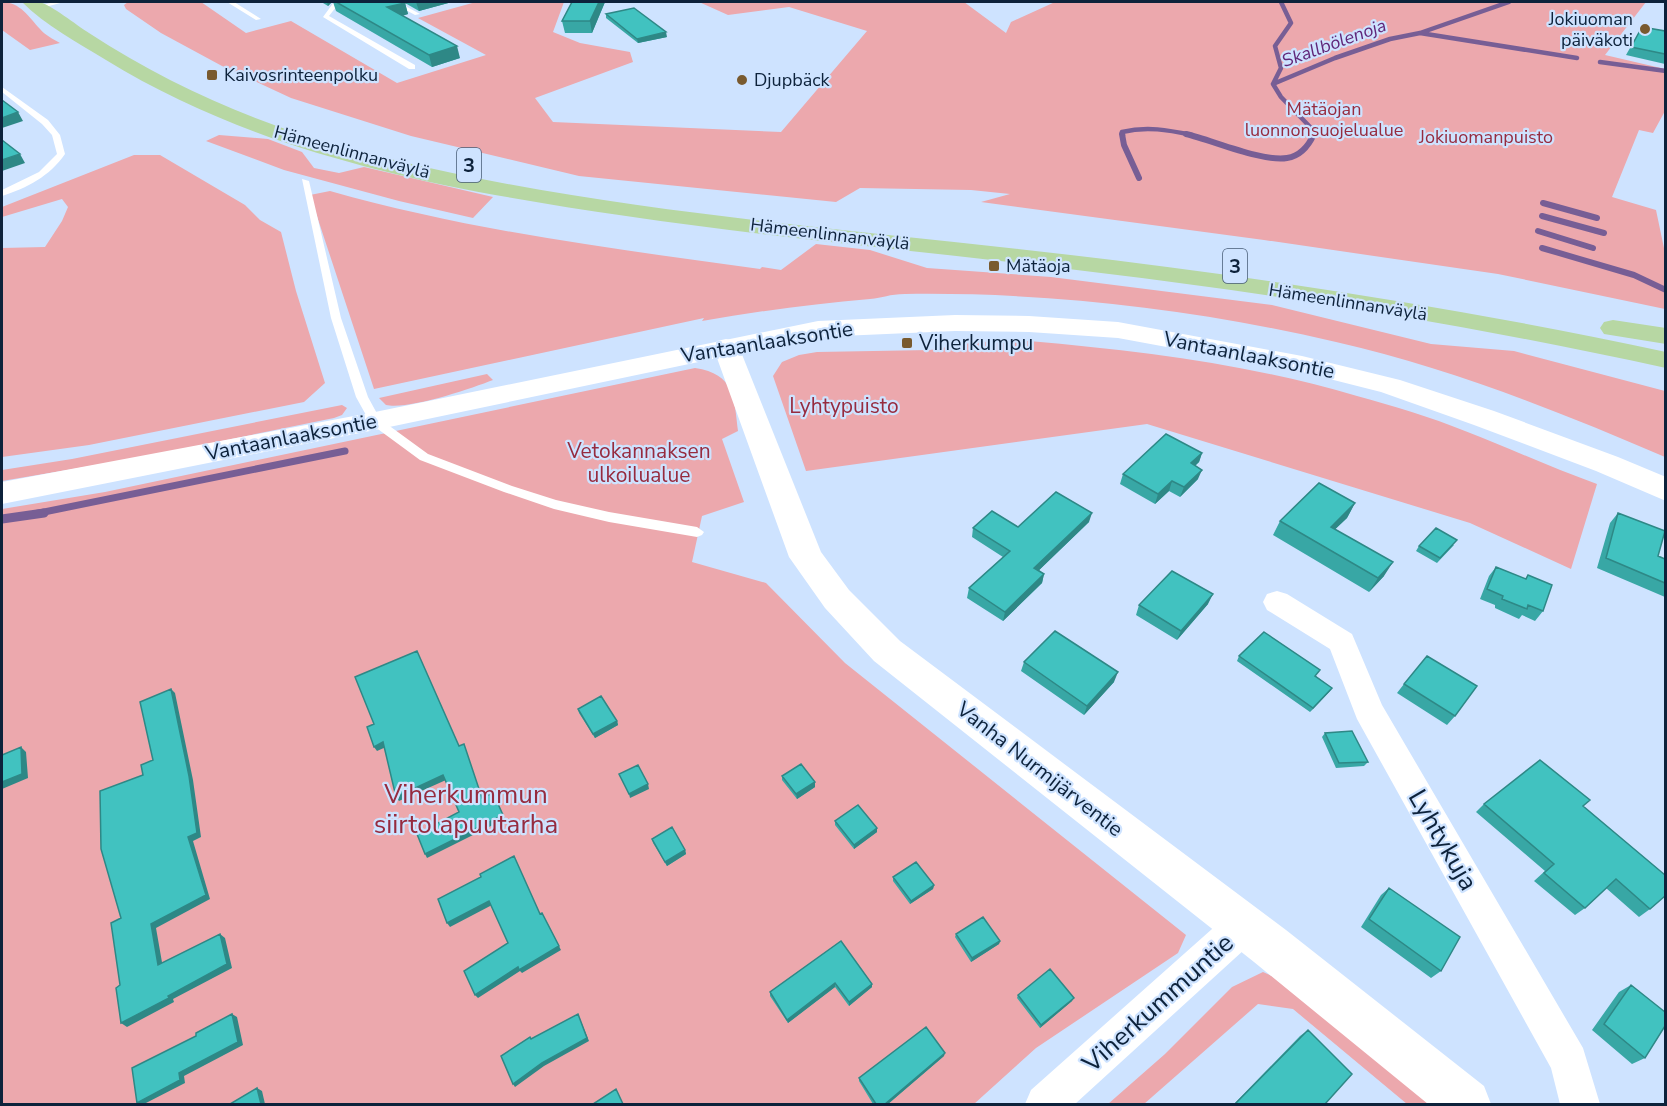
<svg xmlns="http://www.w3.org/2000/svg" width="1667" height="1106" viewBox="0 0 1667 1106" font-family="'Nunito Sans',sans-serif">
	<rect width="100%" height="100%" fill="#cee3ff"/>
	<!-- green -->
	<path fill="#eca8ad" d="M2,2C20,2 29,17 40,29C45,35 53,39 60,43L30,50L2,30Z
		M128,2H201L246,33L291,21L397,83L486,55L418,18L476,2H564L553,32L580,43L630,52L633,62L535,98L553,122L781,132L867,31L789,7L728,15L699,2H964L1006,33L1011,22L1055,2H1646L1605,55L1665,69V111L1653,133L1639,130L1612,197L1656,210L1665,253V309L1498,274L1264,240L981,202L1010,194L971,190L860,188L836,202L579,176L411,136L291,98L222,66L161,33L126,9L124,5Z
		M219,135L268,139L302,152L314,168L339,173L364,167L493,197L473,218L399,201L284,170L206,141Z
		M134,155H160L245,205L260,220L281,232L296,291L325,383L304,402L89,445L2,457V248L45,247L62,221L68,207L62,199L2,217V207Z
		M330,191C471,231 615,249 760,269L762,267L781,270L816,244L870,250L927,268L1051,277L1272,305L1431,344L1514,351L1665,391V457C1559,411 1449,368 1336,342C1195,309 1050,292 905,294C889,294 883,298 870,299C814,304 758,311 702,321L704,318L374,389L310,195Z
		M1029,341C1141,351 1249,364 1357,396C1393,406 1431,417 1465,431C1509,448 1552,468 1597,484L1571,569L1470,523L1147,424L806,471L773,376L782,362L799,355L817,352L930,350L976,342Z
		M695,368C735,374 734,398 738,431L722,439L744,502L702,516L692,562L766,583L845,663L1186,935L1178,953L1036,1048L974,1104H2V509L105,492Z
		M487,374L493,380C470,389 408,410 386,405L379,398Z
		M342,405L347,408L342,415L334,418L138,458L2,481V470L72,459Z
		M1263,972L1272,976L1430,1104H1407L1293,1009L1258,1004L1144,1104H1108L1165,1054L1232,987Z"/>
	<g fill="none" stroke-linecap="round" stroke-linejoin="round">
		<!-- stream-far3 -->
		<path stroke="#775e95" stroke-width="4.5" d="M1281,2L1291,23L1275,46L1281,68L1273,84L1281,97L1315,132L1314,135
			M1420,33L1577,58
			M1600,62L1666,71
			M1273,84L1335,58L1390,39L1420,33L1509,2
			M1123,135L1122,132C1147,126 1168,130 1192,135"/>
		<!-- stream-far2 -->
		<path stroke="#775e95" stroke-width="6" d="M1122,134L1124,145L1139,178
			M1186,134C1212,140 1262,162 1287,158C1300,156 1309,145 1314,134
			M1543,203L1597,218
			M1542,216L1604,233
			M1538,231L1593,248
			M1542,248L1634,275L1666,290"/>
		<!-- stream-far1 -->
		<path stroke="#775e95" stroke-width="7" d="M34,514L345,451"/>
		<!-- stream -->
		<path stroke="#775e95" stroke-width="9" d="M2,519L44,513"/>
		<!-- service -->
		<path fill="#fff" fill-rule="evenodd" d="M54,2H64L38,9L35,7Z
			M227,2H234L261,19L256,20Z
			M334,2H340L329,16L415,65V69H409L323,17Z
			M391,2H398L420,14L415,15Z
			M2,87L48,120L60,135L65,154C50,176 27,188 2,196V190L39,172L57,154L52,135L42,124L2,92Z
			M302,179L309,181L341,318L368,397L380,419L428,454L512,486L556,500L609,512L697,527L704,532L702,535L697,537L609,522L554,509L504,492L420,460L371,424L356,397L331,318Z"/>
		<!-- minor -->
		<path fill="#fff" fill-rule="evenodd" d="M1277,591L1287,594L1352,634L1382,705L1583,1048L1600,1104H1560L1551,1068L1357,719L1330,649L1267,610L1263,602L1267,594Z
			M1243,908L1256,913L1261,926L1256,939L1075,1104H1025L1031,1090L1230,913Z"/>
		<!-- tertiary -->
		<path fill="#fff" fill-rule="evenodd" d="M726,339L735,341L739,347L821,552L849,590L900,641L1286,930L1484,1086L1491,1104H1428L1254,962L874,661L825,608L789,557L713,347L717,341Z"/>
		<!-- secondary -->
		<path fill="#fff" fill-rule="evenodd" d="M955,315L1029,316L1118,322L1302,356L1400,380L1494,411L1618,457L1666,477V501L1596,471L1474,425L1381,392L1302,372L1118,338L1029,332L955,331L818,337L375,430L2,504V482L375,412L818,321Z"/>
		<!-- trunk -->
		<path fill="#b7d7a3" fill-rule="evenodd" d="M22,2C24,2 36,1 39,2C52,5 76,25 89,33C166,83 248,120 336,145C558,206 790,223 1018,249C1236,273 1451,306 1666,352V368C1479,327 1291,296 1101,273C943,253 784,239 626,216C447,190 262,156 106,60C78,43 45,25 22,2Z
			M1613,320L1666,328V344L1604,334L1600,328L1604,322Z"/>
	</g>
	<!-- wall -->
	<path fill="#38a7a5" d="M323,2H332L328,6L323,3Z
		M333,2H452L419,11L405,3L408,14L402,16L460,58L432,67L336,11Z
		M572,2H605L592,33H565L562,21Z
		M606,14L667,37L638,43L606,18Z
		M1642,27L1665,31V64L1626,55Z
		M1202,453L1199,462L1195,466L1198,479L1180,497L1169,491L1155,504L1120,484L1123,474Z
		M1355,503L1347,518L1335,529L1384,576L1369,592L1273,535L1280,521Z
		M1618,513L1658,556L1665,559V597L1597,568L1610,523Z
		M1089,522L1039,570L1044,574L1042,583L1003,621L967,598L969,588L1003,557L972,537L973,528L1018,527Z
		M1454,545L1437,563L1416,551L1419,546Z
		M1496,567L1525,579L1528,575L1543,611L1535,621L1522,615L1519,619L1495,608V605L1480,599L1489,576Z
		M1208,604L1177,640L1136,615L1139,605Z
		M1239,656L1316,676L1332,688L1329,692L1310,712L1237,661Z
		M1024,662L1114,682L1084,715L1021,671Z
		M1404,684L1455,716L1447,725L1397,693Z
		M578,709L617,721L618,725L595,738L579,713Z
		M1325,733L1368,762L1364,766L1336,768L1322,737Z
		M782,776L815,787L797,799L782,780Z
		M1484,804L1583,806L1650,909L1639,917L1606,888L1585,908L1575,915L1534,881L1545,871L1476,812Z
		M835,821L877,832L854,849L835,825Z
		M652,839L685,850L686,854L667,866L653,843Z
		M893,877L934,885L933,889L910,904L893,881Z
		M1389,888L1441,971L1431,978L1361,927L1381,895Z
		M956,934L1000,941L999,944L971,962L955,937Z
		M841,941L872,984V987L849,1006L835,987L788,1023L770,996V992Z
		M1631,985L1645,1058L1632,1064L1592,1030L1619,992Z
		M1018,995L1072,1001L1040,1028L1017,998Z
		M1308,1030L1325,1104H1234L1300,1036Z
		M944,1056L888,1104H873L859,1081V1078Z"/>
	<!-- shaded-wall -->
	<path fill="#2e8886" d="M327,2H332L328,6Z
		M416,2H452L419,11Z
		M599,2H605L592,33L590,21Z
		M405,3L408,14L391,19L387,7Z
		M666,32L667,37L638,43L637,39Z
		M457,46L460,58L432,67L429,55Z
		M18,112L23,121L2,128V118Z
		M20,154L25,163L2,171V160Z
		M1202,453L1199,462L1187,473L1191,463Z
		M1202,470L1198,479L1180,497L1184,487Z
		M1172,481L1169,491L1155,504L1158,494Z
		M1355,503L1347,518L1323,541L1331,527Z
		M1092,513L1089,522L1032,577L1034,568Z
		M1393,562L1384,576L1369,592L1378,578Z
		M1044,574L1042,583L1003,621L1005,612Z
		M1213,594L1208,604L1177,640L1181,631Z
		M1118,672L1114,682L1084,715L1087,706Z
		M1332,688L1329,692L1310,712L1313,708Z
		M171,689L175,693L193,780L201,837L193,841L210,899L156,928L163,968L158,965L151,924Z
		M617,721L618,725L595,738L593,734Z
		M383,742L386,747L377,751L374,747Z
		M21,747L26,752L28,778L2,789V782Z
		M443,775L446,780L399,801L396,797Z
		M815,782V787L797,799L796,794Z
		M648,784L649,789L630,798L629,794Z
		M493,793L505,819L427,858L425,854Z
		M877,828V832L854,849V845Z
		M685,850L686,854L667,866L665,862Z
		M934,885L933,889L910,904L911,901Z
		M489,901L492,905L450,927L447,923Z
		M542,913L561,950L522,973L520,971L478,998L475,995Z
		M220,934L225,938L232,968L173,999L174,1002L127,1027L121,1023Z
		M1000,941L999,944L971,962L972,958Z
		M835,983V987L788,1023L787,1020Z
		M872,984V987L849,1006V1002Z
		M1074,998L1072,1001L1040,1028L1041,1025Z
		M232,1014L237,1017L243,1045L184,1076L185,1083L144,1104H140L137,1103Z
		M578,1014L589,1041L544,1066L515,1087L513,1084Z
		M945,1053L944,1056L888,1104H885Z
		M257,1088L262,1091L265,1104H261Z"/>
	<!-- building -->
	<path fill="#41c2c0" stroke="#2e8886" stroke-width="1.5" d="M336,2H403L405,3L387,7L457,46L429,55Z
		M572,2H599L590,21H562Z
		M634,8L666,32L637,39L606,14Z
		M1642,27L1665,31V54L1631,47Z
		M2,100L18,112L2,118Z
		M2,140L20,154L2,160Z
		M1166,434L1202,453L1191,463L1202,470L1184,487L1172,481L1158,494L1123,474Z
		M1319,483L1355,503L1331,527L1393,562L1378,578L1280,521Z
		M1056,492L1092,513L1034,568L1044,574L1005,612L969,588L1010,551L973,528L992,511L1018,527Z
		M1618,513L1665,531L1658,556L1665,559V583L1606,558Z
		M1436,528L1457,540L1440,558L1419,546Z
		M1496,567L1526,579L1528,575L1552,585L1543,611L1528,605L1527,609L1502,599L1503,596L1487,589Z
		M1172,571L1213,594L1181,631L1139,605Z
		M1055,631L1118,672L1087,706L1024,662Z
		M1264,632L1320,670L1315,676L1332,688L1313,708L1239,656Z
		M417,651L459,746L464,744L482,798L493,793L503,815L425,854L417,834L459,812L443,775L396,797L383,742L374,747L367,727L374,724L355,677Z
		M1427,656L1477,686L1455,716L1404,684Z
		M171,689L189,776L197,833L188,837L206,895L151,924L158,965L220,934L227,964L168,996L169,998L121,1023L116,988L120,985L111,923L121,918L101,849L100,791L143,775L141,765L153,760L140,702Z
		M601,696L617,721L593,734L578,709Z
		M1352,731L1368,762L1339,763L1325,733Z
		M21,747L22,774L2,782V755Z
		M1540,760L1590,800L1583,806L1665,875V896L1650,909L1616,879L1585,908L1544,873L1554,864L1484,804Z
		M801,764L815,782L796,794L782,776Z
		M638,765L648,784L629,794L619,774Z
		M858,805L877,828L854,845L835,821Z
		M672,827L685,850L665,862L652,839Z
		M514,856L540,914L542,913L559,946L519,970L518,967L475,995L464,971L508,943L489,901L447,923L438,899L481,877L480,874Z
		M916,862L934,885L911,901L893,877Z
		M1389,888L1460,937L1441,971L1369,919Z
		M983,917L1000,941L972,958L956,934Z
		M841,941L872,984L849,1002L835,983L787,1020L770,992Z
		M1050,969L1074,998L1041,1025L1018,995Z
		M1631,985L1665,1012V1026L1645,1058L1604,1024Z
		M232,1014L238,1042L179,1073L180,1080L137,1103L132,1068L196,1036V1033Z
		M578,1014L587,1038L542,1063L513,1084L501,1056L530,1037L531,1039Z
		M926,1027L945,1053L885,1104H876L859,1078Z
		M1308,1030L1352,1074L1325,1104H1235Z
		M257,1088L261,1104H230Z
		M616,1089L623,1104H593Z"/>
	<!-- markers -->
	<g fill="#795a2f" stroke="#cee3ff" stroke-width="2">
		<circle cx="1645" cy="29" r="6"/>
		<rect x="206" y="69" width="12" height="12" rx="3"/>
		<circle cx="742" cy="80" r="6"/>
		<rect x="988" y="260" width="12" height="12" rx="3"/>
		<rect x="901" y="337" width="12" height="12" rx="3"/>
	</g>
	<g text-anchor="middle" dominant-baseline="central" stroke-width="4.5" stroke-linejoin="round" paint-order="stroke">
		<!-- far-poi labels -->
		<g font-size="18" fill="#0d223b" stroke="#cee3ff" text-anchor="start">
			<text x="1633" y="19" text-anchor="end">Jokiuoman<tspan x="1633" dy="21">päiväkoti</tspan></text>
			<text x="224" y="75">Kaivosrinteenpolku</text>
			<text x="754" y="80">Djupbäck</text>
			<text x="1006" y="266">Mätäoja</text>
		</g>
		<!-- far-water labels -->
		<g font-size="18" font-style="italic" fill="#602679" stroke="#cee3ff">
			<text transform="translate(1334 43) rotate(-20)">Skallbölenoja</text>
		</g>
		<!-- far-park labels -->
		<g font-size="18" fill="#962b3f" stroke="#cee3ff">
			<text x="1324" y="109">Mätäojan<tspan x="1324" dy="21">luonnonsuojelualue</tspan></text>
			<text x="1486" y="137">Jokiuomanpuisto</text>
		</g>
		<!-- far-street labels -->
		<g font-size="18" fill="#0d223b" stroke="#cee3ff">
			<text transform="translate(352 152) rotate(15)">Hämeenlinnanväylä</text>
			<text transform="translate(830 234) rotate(7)">Hämeenlinnanväylä</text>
			<text transform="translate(1348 302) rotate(9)">Hämeenlinnanväylä</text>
		</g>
		<!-- shield labels -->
		<g fill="#cee3ff" stroke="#475c76" stroke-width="1.5">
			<rect x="457" y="148" width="24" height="34" rx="4.5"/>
			<rect x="1223" y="249" width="24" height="34" rx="4.5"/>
		</g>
		<g font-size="20" font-weight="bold" fill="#0d223b">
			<text x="469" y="165">3</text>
			<text x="1235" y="266">3</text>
		</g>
		<!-- street labels -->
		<g font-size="21" fill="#0d223b" stroke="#cee3ff">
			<text transform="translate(767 342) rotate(-9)">Vantaanlaaksontie</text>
			<text transform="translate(1249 355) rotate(11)">Vantaanlaaksontie</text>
			<text transform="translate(291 437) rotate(-11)">Vantaanlaaksontie</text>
			<text transform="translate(1040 769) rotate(38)">Vanha Nurmijärventie</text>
		</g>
		<!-- poi labels -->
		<g font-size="21" fill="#0d223b" stroke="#cee3ff" text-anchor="start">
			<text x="919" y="343">Viherkumpu</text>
		</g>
		<!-- park labels -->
		<g font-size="21" fill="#962b3f" stroke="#cee3ff">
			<text x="844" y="406">Lyhtypuisto</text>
			<text x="639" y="451">Vetokannaksen<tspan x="639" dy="24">ulkoilualue</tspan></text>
		</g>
		<!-- near-park labels -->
		<g font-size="26" fill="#962b3f" stroke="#cee3ff">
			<text x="466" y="794">Viherkummun<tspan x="466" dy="30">siirtolapuutarha</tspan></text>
		</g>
		<!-- near-street labels -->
		<g font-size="26" fill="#0d223b" stroke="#cee3ff">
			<text transform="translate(1443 840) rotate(60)">Lyhtykuja</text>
			<text transform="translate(1158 1003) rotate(-42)">Viherkummuntie</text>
		</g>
	</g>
	<!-- border -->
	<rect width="1667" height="1106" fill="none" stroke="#0d223b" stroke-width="6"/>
</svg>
